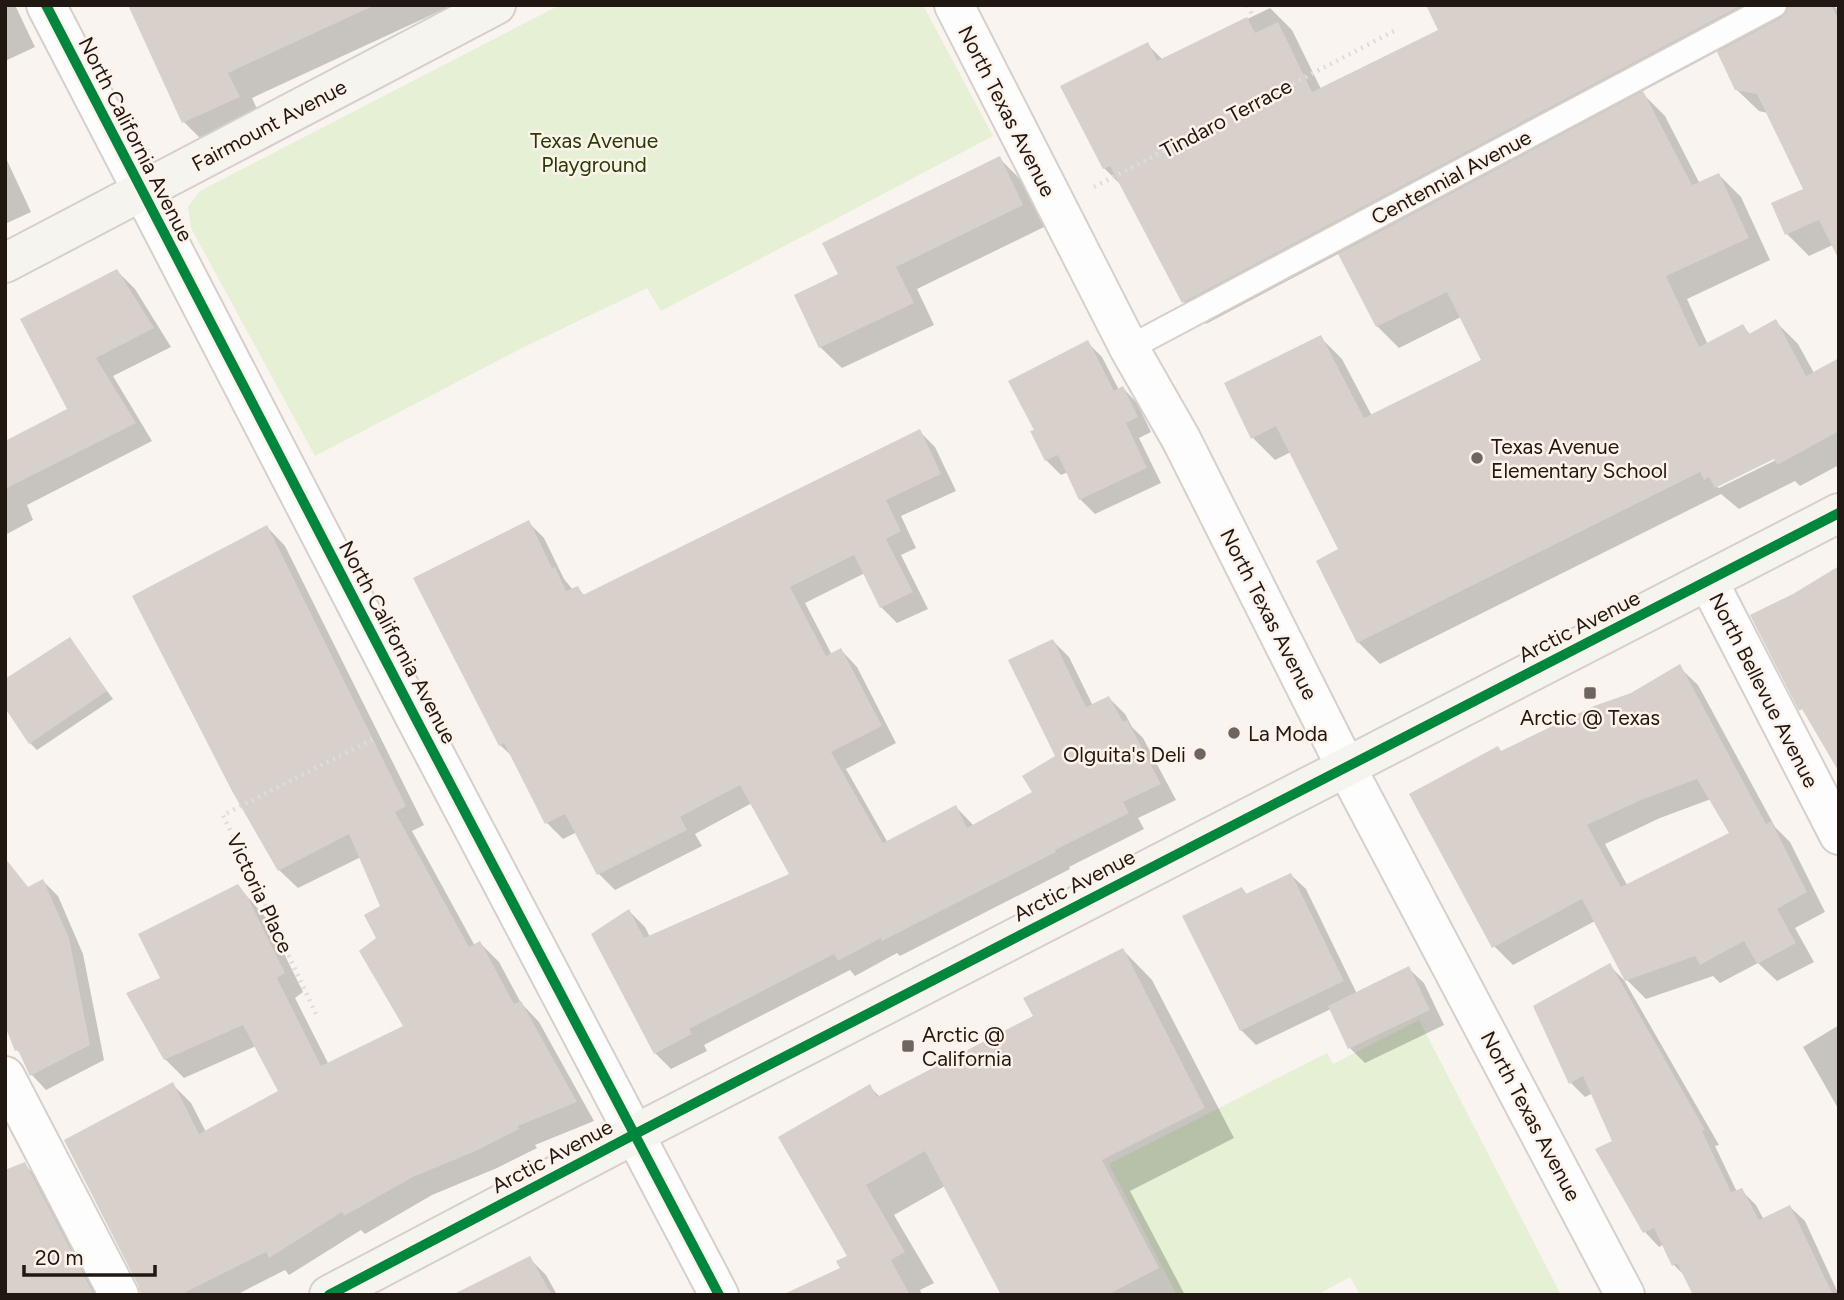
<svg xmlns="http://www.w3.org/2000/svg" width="1844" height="1300" viewBox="0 0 1844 1300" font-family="Figtree,sans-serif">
	<rect width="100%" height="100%" fill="#f9f4ef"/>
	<!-- green -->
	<path fill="#e5f0d4" d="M560,5H923L993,136L661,311L647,288L522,348L315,456L191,228L188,207L200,191Z
		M1419,1020L1561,1295H1360L1350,1277L1317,1295H1177L1109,1164L1327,1053L1333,1064Z"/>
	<!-- shadow -->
	<path fill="#0003" fill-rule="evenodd" d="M5,5H15L35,47L5,61Z
		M130,5H453L252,98L263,122L209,147L184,122Z
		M1606,5H1833L1839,11V250L1835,244L1809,256L1787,234L1806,190L1768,113L1759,111L1736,89L1718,51L1641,92L1665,116L1700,184L1719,175L1741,197L1770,260L1687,299L1708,345L1743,327L1751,335L1776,322L1798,344L1814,373L1839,360V465L1800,486L1795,481L1739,509L1721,494L1380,664L1358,642L1341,550L1291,452L1275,460L1253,438L1320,337L1342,359L1372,416L1484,361L1461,317L1399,348L1377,326L1340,253L1206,324L1184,302L1123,187L1104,168L1147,44L1163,60L1270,8L1292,30L1321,89ZM1781,454L1782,457L1719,488L1716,486Z
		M5,156L31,212L5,224Z
		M999,158L1021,180L1044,227L917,289L934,325L842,368L820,347L841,275Z
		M117,271L135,289L171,347L113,376L152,441L27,505L33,520L5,535V443L70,409Z
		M1088,343L1102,357L1119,390L1123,388L1137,403L1151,432L1139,438L1161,483L1095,514L1080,499L1068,472L1061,475L1046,460L1036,431Z
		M919,431L935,447L956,491L901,516L916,548L901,555L928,609L897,623L881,607L865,573L805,603L832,655L841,650L857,667L896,743L846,769L888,843L956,807L974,826L1034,793L1057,757L1053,641L1069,657L1093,706L1109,698L1125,714L1132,727L1143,738L1176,800L1138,818L1144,829L1069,867L1070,869L900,956L897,953L855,976L850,970L704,1045L707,1051L671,1069L655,1053L593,934L629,911L645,927L650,937L792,875L752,803L695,834L702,846L615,890L599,874L577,832L563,839L547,823L515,759L500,745L528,522L544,538L564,579L573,590L577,588L585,596Z
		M267,527L285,546L424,825L412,831L475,946L480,943L499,962L521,1003L539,1022L594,1121L535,1145L537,1148L497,1168L432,1195L365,1234L361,1230L289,1275L285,1270L236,1295H142L172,1084L191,1103L206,1132L281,1092L256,1046L184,1078L165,1059L163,979L238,886L267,919L303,992L295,998L329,1065L406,1027L378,939L382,907L361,857L298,888L279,870Z
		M69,639L113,699L37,750L30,743Z
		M1679,667L1698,685L1775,827L1790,842L1825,912L1795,928L1814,962L1777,981L1758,963L1720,983L1713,976L1646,999L1627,980L1595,921L1513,965L1494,946L1502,753L1631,695ZM1711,799L1731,834L1627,885L1605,844L1660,818Z
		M1291,875L1306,889L1357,994L1409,969L1424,983L1444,1025L1365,1063L1350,1048L1331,1009L1256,1045L1241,1030L1242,889L1248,895Z
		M43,881L58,896L83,954L104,1060L46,1090L32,1075L22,1055L17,1050L29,889Z
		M1123,950L1152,980L1234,1138L1130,1191L1185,1295H1003L945,1186L894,1215L934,1283L920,1290L922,1295H826L849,1257L870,1087L881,1098L1035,1017Z
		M1609,965L1624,980L1719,1145L1715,1146L1737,1192L1741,1190L1756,1205L1764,1220L1790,1207L1805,1221L1839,1295H1695L1686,1277L1674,1265L1664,1244L1659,1247L1645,1232L1614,1142L1593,1093L1585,1097L1571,1083Z
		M1839,1025V1110L1803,1047Z
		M24,1164L43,1183L102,1295H5Z
		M529,1258L546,1275L557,1295H490Z"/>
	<!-- building -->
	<path fill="#d7d0cb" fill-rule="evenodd" d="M128,5H375L228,73L240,97L182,123Z
		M1426,5H1742L1182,303L1110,166L1103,169L1060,86L1148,42L1157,61L1247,17L1255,33L1278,22L1312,92L1438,30Z
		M1789,5H1831L1839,21V260L1819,220L1785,235L1771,203L1803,189L1757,94L1735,90L1717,52L1781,18L1787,12Z
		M1643,91L1692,185L1719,173L1749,238L1666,276L1699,347L1743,324L1749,334L1776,319L1806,376L1839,358V431L1777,465L1774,459L1715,488L1709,477L1704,480L1700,472L1357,643L1316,561L1338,549L1276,426L1251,439L1224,383L1321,335L1364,418L1481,360L1447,292L1376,327L1338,254Z
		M1000,156L1023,205L896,267L914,303L819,348L794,295L838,274L822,243Z
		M117,269L154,328L96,358L136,423L5,489V441L67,409L20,319Z
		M1088,340L1114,391L1123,386L1138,417L1126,423L1147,468L1079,500L1058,455L1045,461L1030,431L1034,430L1008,381Z
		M920,429L941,474L886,500L901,531L886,539L913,592L880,608L854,555L790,587L826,656L841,648L882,726L831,752L883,843L956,805L967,828L1032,792L1022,776L1055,756L1008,660L1053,639L1086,707L1109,696L1123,722L1127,720L1161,784L1123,802L1129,813L1055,850L1056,852L882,941L881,938L838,961L834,954L689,1029L692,1034L654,1054L591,934L629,909L644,938L789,874L740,785L680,817L687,830L597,875L565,814L545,824L504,743L499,746L413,578L529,520L552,568L555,567L566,591L578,586L583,595Z
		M267,525L406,806L395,812L469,947L480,941L514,1004L521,1001L577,1102L518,1126L519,1129L478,1150L413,1177L344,1216L342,1212L269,1258L266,1252L180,1295H141L138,1285L64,1140L173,1082L199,1134L278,1091L243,1025L164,1060L126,993L160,978L138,934L238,884L248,898L285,973L277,978L321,1066L403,1026L359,951L376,938L364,915L380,906L349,834L278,871L232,791L132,596Z
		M1839,566V772L1802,709L1799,711L1750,615L1793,594Z
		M70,637L107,691L29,744L5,708V679Z
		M1680,664L1766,824L1771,821L1807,892L1777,909L1796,943L1757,964L1744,941L1700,965L1695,956L1625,981L1582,899L1492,948L1409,794L1498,746L1501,751L1594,706L1631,693ZM1697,779L1729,833L1621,887L1587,825L1641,800Z
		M5,858L28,887L43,879L69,938L90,1045L30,1076L18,1050L15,1051L5,1026Z
		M1291,873L1344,981L1240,1031L1182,916L1242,887L1246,894Z
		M1123,948L1205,1108L1102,1160L1159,1268L1107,1295H1001L925,1151L866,1185L905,1252L891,1260L910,1295H782L840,1268L836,1261L847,1256L778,1137L870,1084L877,1097L1033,1016L1023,998Z
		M1610,963L1705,1130L1702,1131L1731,1192L1742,1188L1759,1220L1790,1205L1833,1295H1693L1677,1263L1672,1266L1654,1228L1643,1233L1595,1149L1612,1141L1583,1076L1569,1084L1533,1006Z
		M1409,966L1430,1010L1348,1049L1328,1006Z
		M25,1162L94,1295H5V1170Z
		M530,1256L552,1295H452Z"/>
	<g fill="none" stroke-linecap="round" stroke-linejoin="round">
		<defs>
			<path id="lane" d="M1129,348L1774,5"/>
			<path id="street" d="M46,5L415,717L719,1295
				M954,5L1129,348L1181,439L1346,767L1625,1295
				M1708,581L1839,835
				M5,1076L119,1295"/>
			<path id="secondary" d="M5,263L496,5
				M329,1295L635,1134L1839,513"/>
		</defs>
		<!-- lane casing -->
		<use href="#lane" stroke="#d7d0ca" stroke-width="28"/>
		<!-- street casing -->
		<use href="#street" stroke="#d7d0ca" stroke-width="42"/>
		<!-- secondary casing -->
		<use href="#secondary" stroke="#d7d0ca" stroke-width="42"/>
		<!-- path -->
		<path stroke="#dfdcdb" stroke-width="4.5" stroke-dasharray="2 5" stroke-linecap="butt" d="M1248,5L1252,14
			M1094,187L1398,29
			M316,1014L223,815L377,737"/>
		<!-- lane -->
		<use href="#lane" stroke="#fefdfd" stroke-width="24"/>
		<!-- street -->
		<use href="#street" stroke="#fefdfd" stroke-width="38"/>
		<!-- secondary -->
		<use href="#secondary" stroke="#f6f4ef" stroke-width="38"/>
		<defs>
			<path id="cycleway" d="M46,5L415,717L719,1295
				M329,1295L635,1134L1839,513"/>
		</defs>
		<!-- cycleway casing -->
		<use href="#cycleway" stroke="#fdf3eb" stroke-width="15"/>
		<!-- cycleway -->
		<use href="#cycleway" stroke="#00873e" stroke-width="10"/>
	</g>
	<!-- markers -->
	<g fill="#6d655f" stroke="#fdf3eb" stroke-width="2.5">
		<circle cx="1477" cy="458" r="7"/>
		<rect x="1583" y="686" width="14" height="14" rx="3.5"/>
		<circle cx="1234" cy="733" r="7"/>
		<circle cx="1200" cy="754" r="7"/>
		<rect x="901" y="1039" width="14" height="14" rx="3.5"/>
	</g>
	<g text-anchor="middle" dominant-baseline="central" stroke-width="5" stroke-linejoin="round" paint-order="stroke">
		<!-- street labels -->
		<g font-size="21" fill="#211812" stroke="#fdf3eb">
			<text transform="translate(1007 111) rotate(63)">North Texas Avenue</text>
			<text transform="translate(1226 118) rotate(-28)">Tindaro Terrace</text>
			<text transform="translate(269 125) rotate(-28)">Fairmount Avenue</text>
			<text transform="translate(136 139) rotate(63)">North California Avenue</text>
			<text transform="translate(1451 177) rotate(-28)">Centennial Avenue</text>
			<text transform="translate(1269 614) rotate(63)">North Texas Avenue</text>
			<text transform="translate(1579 626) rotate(-27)">Arctic Avenue</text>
			<text transform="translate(398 642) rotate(62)">North California Avenue</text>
			<text transform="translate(1764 690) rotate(63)">North Bellevue Avenue</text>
			<text transform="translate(1074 885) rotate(-27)">Arctic Avenue</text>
			<text transform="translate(260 893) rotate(65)">Victoria Place</text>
			<text transform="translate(1531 1116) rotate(62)">North Texas Avenue</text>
			<text transform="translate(552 1156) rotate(-28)">Arctic Avenue</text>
		</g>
		<!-- park labels -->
		<g font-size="21" fill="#263e00" stroke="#fdf3eb">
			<text x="594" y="140">Texas Avenue<tspan x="594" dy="24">Playground</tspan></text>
		</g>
		<!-- poi labels -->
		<g font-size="21" fill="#211812" stroke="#fdf3eb" text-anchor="start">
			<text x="1491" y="446">Texas Avenue<tspan x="1491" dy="24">Elementary School</tspan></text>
			<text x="1590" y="717" text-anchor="middle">Arctic @ Texas</text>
			<text x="1248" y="733">La Moda</text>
			<text x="1186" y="754" text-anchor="end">Olguita's Deli</text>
			<text x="922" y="1034">Arctic @<tspan x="922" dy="24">California</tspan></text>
		</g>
	</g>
	<!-- border -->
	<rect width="1844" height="1300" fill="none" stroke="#211812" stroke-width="14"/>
	<!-- scale -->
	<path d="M24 1265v10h131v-10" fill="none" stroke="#211812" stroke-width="3.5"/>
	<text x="35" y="1265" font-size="21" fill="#211812" stroke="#fdf3eb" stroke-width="5" paint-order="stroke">20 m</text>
</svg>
